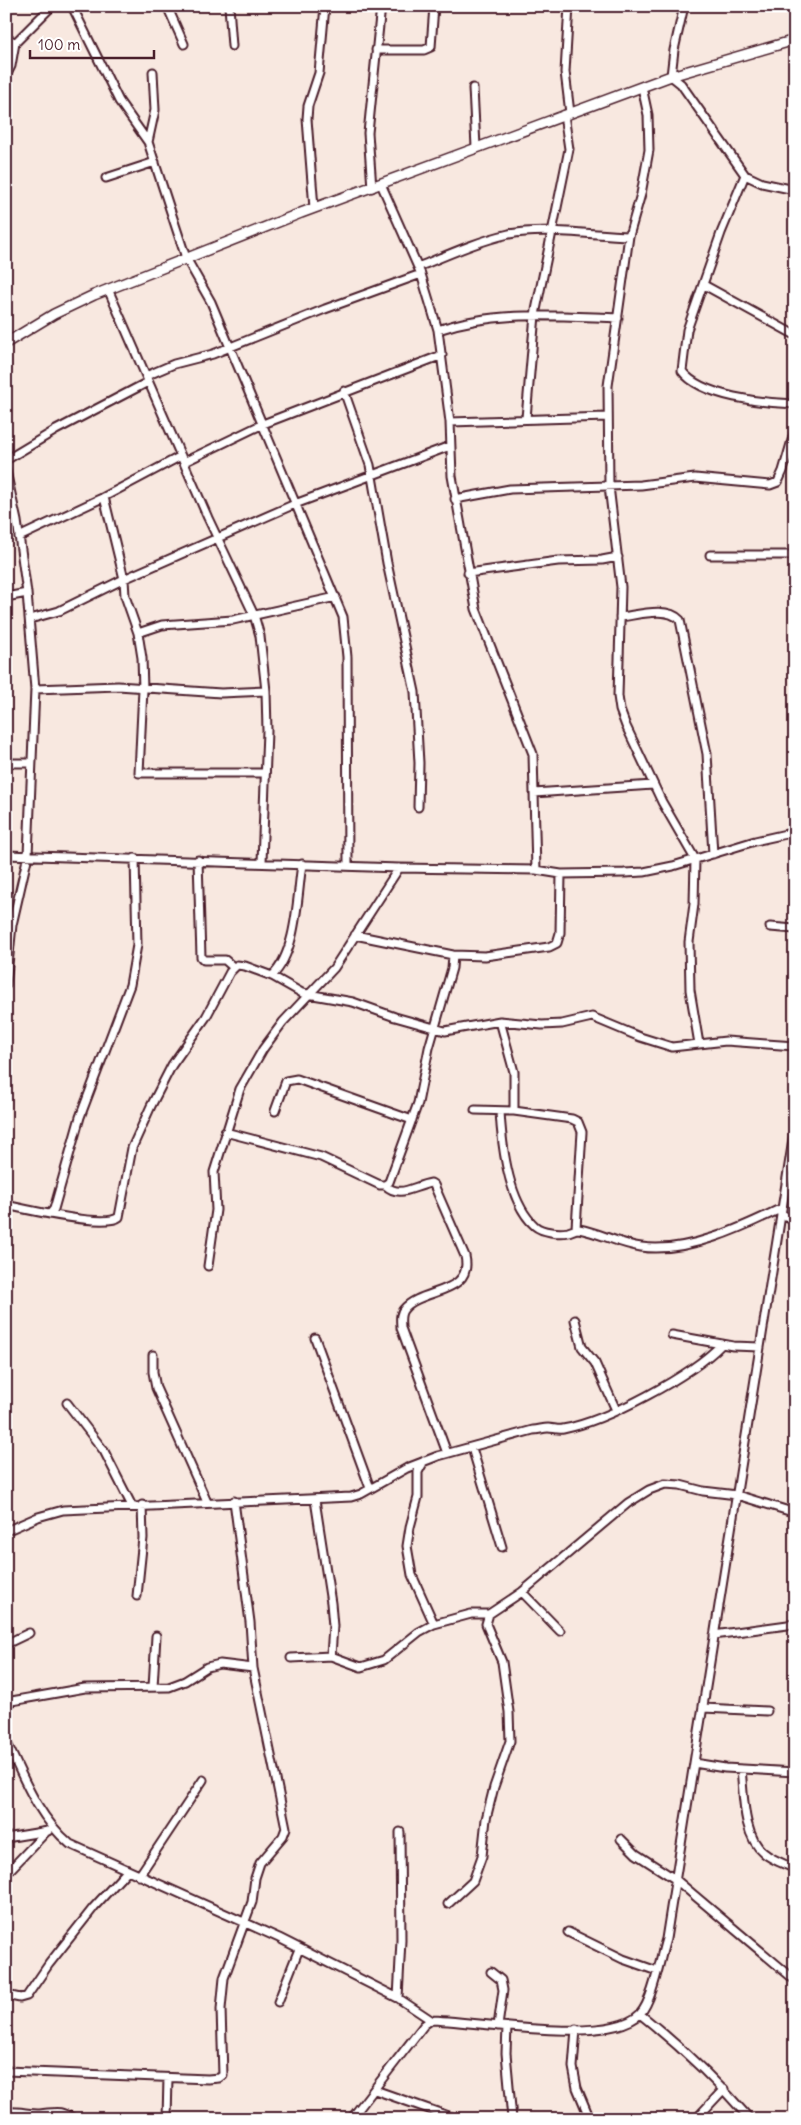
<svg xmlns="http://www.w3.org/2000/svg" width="801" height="2125" viewBox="0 0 801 2125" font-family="Delius,sans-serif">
	<rect width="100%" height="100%" fill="#f8e8e0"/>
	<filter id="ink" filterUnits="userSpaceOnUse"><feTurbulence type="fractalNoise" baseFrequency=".02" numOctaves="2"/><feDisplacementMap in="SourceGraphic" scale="10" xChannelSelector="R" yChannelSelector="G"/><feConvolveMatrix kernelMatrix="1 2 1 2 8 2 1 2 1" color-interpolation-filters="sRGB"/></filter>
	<g filter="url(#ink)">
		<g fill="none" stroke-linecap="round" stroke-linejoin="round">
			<defs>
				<path id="street" d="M72,6L119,101L148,142L186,258L211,302L343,617L347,657L348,865
					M167,6L184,44
					M229,6L232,46
					M569,6L565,72L570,113
					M684,6L674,50L671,76L681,84L745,175L762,183L795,190
					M6,37L15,43
					M376,50H424L431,47L434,6
					M6,76L11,66L15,43L52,6
					M642,87L648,115L649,150L641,194L629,236L608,386L609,486L621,587L618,696L620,710L626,726L662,802L695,859L694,904L689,942L690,990L699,1044
					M473,88L476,147
					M148,142L155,110L153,72
					M745,175L721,233L687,330L682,371C701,397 764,403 795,404
					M106,178L155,162
					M381,184L421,274L438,330L450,422L452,476L476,609L533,754L536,870
					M372,188L368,133L381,6
					M314,208L307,119L308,106L319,73L325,6
					M418,267C447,255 478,241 509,234C545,227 592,235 629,236
					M704,285L795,335
					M108,289L208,518L254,615L260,636L266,691L267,731L262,862
					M438,330C495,310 558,316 618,318
					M146,376L174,364L213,354L325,309L421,274
					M344,391L370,465L387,563L415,692L419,763L418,807
					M526,418L535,315L569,149L564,115
					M450,422L607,417
					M6,460L56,430L148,382
					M184,462L263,424L442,355
					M6,471L17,521L27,593L35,689L28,855L12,925L6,985
					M104,497L124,579L125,596L138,633L142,658L143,689L139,773H265
					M455,499L510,489L641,485L695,478L770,485L778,482L783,471L795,430
					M19,537L100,499L181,456
					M710,555H795
					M468,573L558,561L602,560L618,557
					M6,597L27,593
					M620,617C638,615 667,606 680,620L707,754L713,854
					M30,619L59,611L124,579L295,504L450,446
					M138,633L162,625L233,620L336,597
					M35,689L118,686L221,693L266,691
					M6,763H31
					M534,793L653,785
					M6,855L399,868L536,870L561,874L624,873L644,872L673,866L755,841L795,832
					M198,860L201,957L204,960H225L233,967
					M770,927L795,929
					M355,935L453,955L485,956L549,947L557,943L560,933L561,874
					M272,976C297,952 297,897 302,864
					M500,1021L514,1072V1111
					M475,1110L514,1111L572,1119L578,1122L582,1132L576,1228
					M275,1111L286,1081L297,1079L412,1120
					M500,1112C502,1146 508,1202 535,1226C542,1232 559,1234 568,1232C572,1231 575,1229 579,1229C600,1233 620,1244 641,1247C686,1254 743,1227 782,1208
					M225,1132L321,1157L380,1185H385C400,1199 413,1186 431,1183L434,1185L465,1256C474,1295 421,1288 404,1309C399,1314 401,1322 401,1328L447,1453
					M385,1185L389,1182L418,1103L429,1048L452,968L453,955
					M6,1205C24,1209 106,1228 119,1217L132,1148L151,1106L172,1065L206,1017L230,972L237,965L245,966L272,976L302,993L353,1002L395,1017L445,1031L500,1021L542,1025L562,1024L592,1017L640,1037L672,1047L726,1041L795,1046
					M50,1214L54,1209L80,1117L130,985L137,945L135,858
					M781,1214L795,1220
					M208,1266L216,1210L214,1172L240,1089L263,1049L283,1022L334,968L399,868
					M575,1320L582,1347L595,1363L616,1410
					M672,1335L733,1346L760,1347
					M315,1338L370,1488
					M153,1355V1372L156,1388L207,1502
					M67,1403L104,1451L132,1506
					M472,1448L502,1547
					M424,1461L418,1472V1497L410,1527L407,1546L412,1575L434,1624
					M315,1500L331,1603L333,1626L331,1656
					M6,1531L38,1517L63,1510L351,1497L361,1494L407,1468L438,1456L533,1430C538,1430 543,1428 548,1428C553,1428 558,1430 563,1429C607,1421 691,1376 722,1344
					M522,1592L560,1631
					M137,1596L143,1538L142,1505
					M714,1635L795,1624
					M6,1644L29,1633
					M291,1658L331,1656L361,1667L384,1660L419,1632L434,1624L471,1614H489
					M153,1687L156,1636
					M6,1702L85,1688L169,1687L185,1681L207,1667L220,1664L253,1668
					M703,1708L767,1711
					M6,1741C24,1779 38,1817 70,1844L279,1938L398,1998L431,2020
					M694,1763L725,1768L795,1772
					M741,1769C744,1794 742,1835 764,1853C772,1860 785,1864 795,1869
					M6,1838L48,1831
					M621,1839L636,1854L675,1879L795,1980
					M6,1874L47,1831
					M139,1876L203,1780
					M448,1904L473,1881L482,1856L486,1819L494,1787L510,1741L509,1712L502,1662L486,1624L489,1614L522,1592L628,1503L649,1490L665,1484L680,1485L703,1491L737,1495L789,1511
					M568,1932L623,1959L657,1971
					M491,1972L501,1980L503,1990L498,2026
					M6,1995L20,1998L27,1996L49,1964L94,1907L127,1871
					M398,1998L401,1940L400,1832
					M278,2002L299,1949
					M640,2014C680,2046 716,2080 750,2119
					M507,2027L506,2053L512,2119
					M576,2029L573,2067L577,2088L590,2119
					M6,2071L208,2079L219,2078L223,2075L221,2009L224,1978L252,1902L255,1878L260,1863L283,1836L286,1828L253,1668L250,1622L234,1501
					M375,2090L457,2119
					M6,2112C17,2111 29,2114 40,2114C59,2112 57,2110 75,2119
					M167,2119L168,2078
					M351,2119L424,2025L431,2020C476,2021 609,2046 640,2014C653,2000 660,1958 666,1939L795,1127
					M696,2119L724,2089"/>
				<path id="secondary" d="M6,343L54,314L94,295L301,213L671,76L795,40"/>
			</defs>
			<!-- street casing -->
			<use href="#street" stroke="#4a1f2b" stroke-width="11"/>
			<!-- secondary casing -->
			<use href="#secondary" stroke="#4a1f2b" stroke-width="12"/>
			<!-- street -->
			<use href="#street" stroke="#fff" stroke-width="7"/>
			<!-- secondary -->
			<use href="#secondary" stroke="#fff" stroke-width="9"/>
		</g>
	</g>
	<!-- margin -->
	<rect width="801" height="2125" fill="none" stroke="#fff" stroke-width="25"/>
	<rect x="12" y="12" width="776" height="2100" fill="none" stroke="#4a1f2b" stroke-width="2" filter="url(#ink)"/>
	<!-- scale -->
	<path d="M30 50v8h124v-8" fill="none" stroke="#4a1f2b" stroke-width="2.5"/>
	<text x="38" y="50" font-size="15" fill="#4a1f2b" stroke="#ffffff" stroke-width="4" paint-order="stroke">100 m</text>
</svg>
